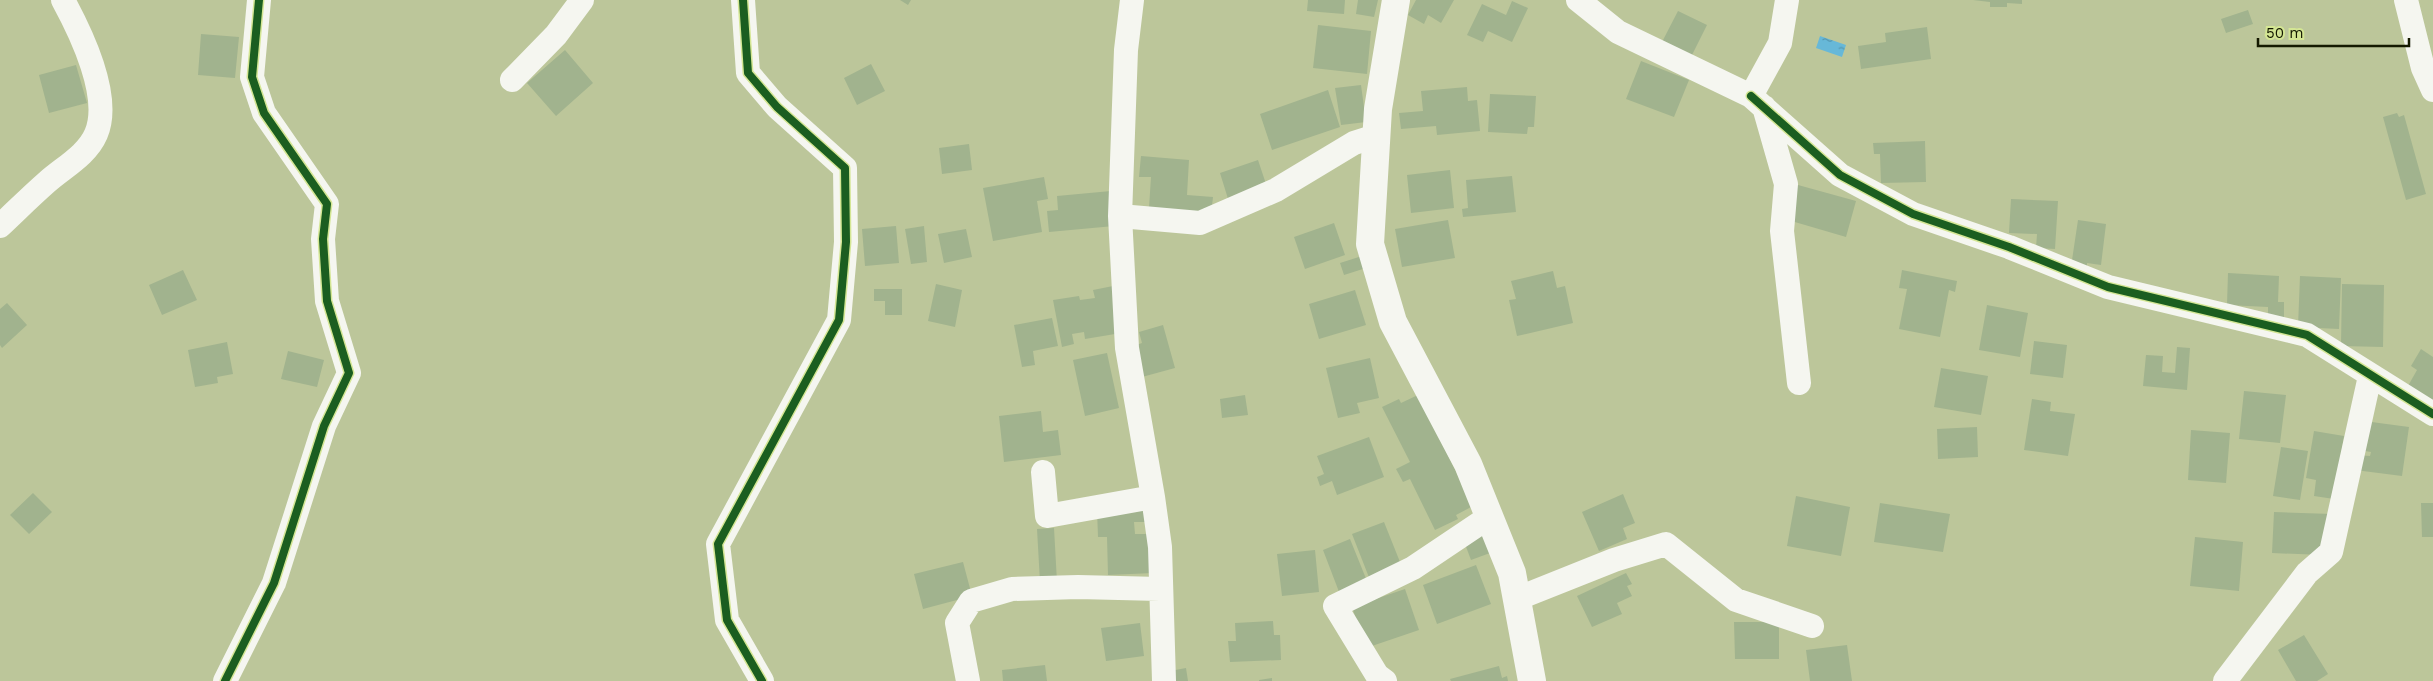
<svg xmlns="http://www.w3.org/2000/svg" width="2433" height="681" viewBox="0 0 2433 681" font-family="'Work Sans',sans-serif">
	<defs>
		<pattern id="water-ripples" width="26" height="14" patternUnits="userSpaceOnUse" patternTransform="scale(1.25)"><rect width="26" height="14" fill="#67b8d8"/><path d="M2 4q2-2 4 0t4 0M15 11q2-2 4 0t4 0" fill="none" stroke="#5495ad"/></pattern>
	</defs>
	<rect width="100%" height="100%" fill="#bcc69a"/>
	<!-- water -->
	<path fill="url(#water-ripples)" d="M1820,36L1846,45L1842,57L1816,48Z"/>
	<!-- building -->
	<path fill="#a1b38e" d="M900,0H911L908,5Z
		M1308,0H1345L1344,14L1307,11Z
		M1358,0H1378L1374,17L1356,14Z
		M1416,0H1454L1441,23L1428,15L1424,24L1408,15Z
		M1973,0H2022V4L2007,3V7H1990V2Z
		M1512,1L1528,8L1512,42L1488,31L1483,42L1467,35L1482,4L1506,15Z
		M2248,10L2253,24L2226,33L2221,19Z
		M1678,11L1707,25L1691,57L1662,42Z
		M1318,25L1371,31L1367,74L1313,68Z
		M1927,27L1931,59L1861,69L1858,46L1886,42L1885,33Z
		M201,34L239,37L235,78L198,75Z
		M565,50L593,83L556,116L527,83Z
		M1641,61L1689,80L1674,117L1626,99Z
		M871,64L885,91L857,105L844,78Z
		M76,65L87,103L49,113L39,75Z
		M1361,85L1366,122L1341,125L1335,88Z
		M1467,87L1468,101L1477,100L1480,131L1437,135L1436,126L1401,129L1399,113L1423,111L1421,91Z
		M1328,90L1340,127L1272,150L1260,114Z
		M1490,94L1536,96L1534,127H1528L1527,134L1488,132Z
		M2397,113L2399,117L2404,115L2426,194L2406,200L2383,117Z
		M1925,141L1926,182L1881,183L1880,154H1874L1873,143Z
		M969,144L972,170L942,174L939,148Z
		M1141,156L1189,160L1187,195L1213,197L1211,214L1149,208L1151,177H1139Z
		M1258,160L1268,190L1229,202L1220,173Z
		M1450,170L1454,208L1411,213L1407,175Z
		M1512,176L1516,212L1463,217L1462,209L1468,208L1466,180Z
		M1044,177L1048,199L1037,201L1042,232L993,241L983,188Z
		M1798,185L1856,201L1846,237L1788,220Z
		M1111,191L1114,226L1049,232L1047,211L1058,210L1057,196Z
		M2011,199L2058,201L2055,249L2036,248L2037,234L2009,233Z
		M1448,220L1455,258L1402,267L1395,229Z
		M2078,220L2106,224L2101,265L2087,263V269L2071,267Z
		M1334,223L1345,255L1305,269L1294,237Z
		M896,226L899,263L865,266L862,229Z
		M924,226L927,262L911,264L905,229Z
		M966,229L972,257L944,263L938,234Z
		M1362,256L1366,268L1344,275L1340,263Z
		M183,270L197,300L162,315L149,285Z
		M1902,270L1957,281L1955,292L1949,290L1940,337L1899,329L1907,289L1899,288Z
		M1553,271L1557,288L1565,286L1573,323L1517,336L1509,300L1516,299L1511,281Z
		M2228,273L2279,276L2278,302H2284V319H2268V307L2227,305Z
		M2300,276L2341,278L2339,329L2298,327Z
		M936,284L962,290L955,327L928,321Z
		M2342,284L2384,285L2383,347L2341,346Z
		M1113,286L1121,333L1085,339L1084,332L1072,334L1074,344L1062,347L1053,300L1079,296L1080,300L1095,298L1093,290Z
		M874,289H902V315H885V301H874Z
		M1355,290L1366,325L1319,339L1309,304Z
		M7,303L27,325L2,348L0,345V309Z
		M1987,305L2028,313L2020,357L1979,350Z
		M1052,318L1058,346L1033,351L1035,365L1022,367L1014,325Z
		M1163,325L1175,368L1142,377L1133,346L1142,343L1139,332Z
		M2034,341L2067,345L2063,378L2030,374Z
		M227,342L233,374L217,377L218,383L195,387L188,350Z
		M2177,347L2190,348L2187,390L2143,386L2146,355L2163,356L2162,372L2175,373Z
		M2421,349L2433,357V401L2408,386L2417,370L2411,366Z
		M288,351L324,360L317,387L281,379Z
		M1107,353L1119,408L1085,416L1073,360Z
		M1370,358L1379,398L1357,403L1360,413L1338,418L1326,368Z
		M1941,368L1988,376L1981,415L1934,407Z
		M2244,391L2286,395L2280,443L2239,439Z
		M1245,395L1248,415L1222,418L1220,399Z
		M1418,395L1473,506L1456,515L1458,519L1435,530L1410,479L1403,482L1396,469L1410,462L1382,407L1399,399L1401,403Z
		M2032,399L2051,402L2050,411L2075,414L2068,456L2024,450Z
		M1041,411L1043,432L1058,430L1061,455L1004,462L999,416Z
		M2364,421L2409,427L2402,476L2355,470L2357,455L2370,456L2371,452L2359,450Z
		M1977,427L1978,457L1938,459L1937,429Z
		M2191,430L2230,433L2226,483L2188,480Z
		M2314,431L2344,436L2334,499L2314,496L2316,480L2306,478Z
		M1369,437L1384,477L1337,495L1332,481L1320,486L1317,477L1324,474L1317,456Z
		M2281,447L2308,451L2300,500L2273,496Z
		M33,493L52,512L29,534L10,515Z
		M1623,494L1635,523L1623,528L1627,539L1599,551L1582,512Z
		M1796,496L1850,507L1841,556L1787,546Z
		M1880,503L1950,514L1943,552L1874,542Z
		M2421,503H2433V537H2422Z
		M1150,506L1151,522H1134L1135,534H1151L1153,573L1108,575L1107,537H1098L1097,509Z
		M2274,512L2332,514L2331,530H2324L2323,555L2272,553Z
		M1384,522L1404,572L1372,585L1352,534Z
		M1054,528L1057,582H1040L1037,529Z
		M1481,529L1490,553L1471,560L1462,536Z
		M2195,537L2243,542L2239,591L2190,586Z
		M1350,539L1369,586L1341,597L1323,550Z
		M1315,550L1319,592L1282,596L1277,554Z
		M963,562L972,596L923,609L914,574Z
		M1476,565L1491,604L1437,624L1423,585Z
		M1626,573L1632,584L1627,586L1632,596L1617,603L1622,614L1592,627L1577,596Z
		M1405,589L1419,630L1366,648L1352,607Z
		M1273,621L1274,635H1280L1281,660L1230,662L1228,641H1236L1235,623Z
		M1734,622H1779V659H1735Z
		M1140,623L1144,656L1106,661L1101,628Z
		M2304,635L2328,674L2317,681H2296L2278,650Z
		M1847,645L1852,681H1810L1806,650Z
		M1045,665L1047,681H1003L1002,670Z
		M1499,666L1502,678L1507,676L1508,681H1451L1450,679Z
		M1186,668L1188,681H1172L1170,671Z
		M1272,678V681H1259V680Z"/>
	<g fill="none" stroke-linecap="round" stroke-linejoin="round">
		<!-- street -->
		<path stroke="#f5f6f0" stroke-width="24" d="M743,0L748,73L777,107L845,168L846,242L839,320L718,544L727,620L762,681
			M1132,0L1126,50L1120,216L1127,348L1153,497L1160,547L1164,681
			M1578,0L1618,32L1751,96L1780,43L1787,0
			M2406,0L2423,68L2433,90
			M512,80L556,35L582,0
			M1751,96L1840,175L1913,214L2009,247L2108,287L2307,335L2433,414
			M1764,107L1786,184L1782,231L1799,383
			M1120,216L1200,223L1276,190L1354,143L1376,136
			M0,226C16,211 31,196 47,182C64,167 87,155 96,134C112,97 81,33 63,0
			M1043,472L1047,516L1153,497
			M1516,599L1614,560L1666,544L1736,600L1812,626
			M225,681L274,583L324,426L349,373L327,301L323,239L327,204L264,113L252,77L259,0
			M968,681L957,623L971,601L1012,589L1078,587L1160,589
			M1385,681L1377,675L1335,606L1413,568L1489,517
			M2225,681L2307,573L2331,552L2370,376"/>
		<!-- secondary -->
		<path stroke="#f5f6f0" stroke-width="28" d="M1396,0L1378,109L1370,244L1393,322L1468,464L1512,573L1532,681"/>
		<defs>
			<path id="cycleway" d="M743,0L748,73L777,107L845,168L846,242L839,320L718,544L727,620L762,681
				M1751,96L1840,175L1913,214L2009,247L2108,287L2307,335L2433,414
				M225,681L274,583L324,426L349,373L327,301L323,239L327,204L264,113L252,77L259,0"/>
		</defs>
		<!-- cycleway casing -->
		<use href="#cycleway" stroke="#d4e694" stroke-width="11"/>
		<!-- cycleway -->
		<use href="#cycleway" stroke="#1b5e20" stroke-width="8"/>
	</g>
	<!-- scale -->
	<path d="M2258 38v8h151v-8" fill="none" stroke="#141900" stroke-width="2.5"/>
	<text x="2266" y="38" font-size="15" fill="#141900" stroke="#d4e694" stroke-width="4" paint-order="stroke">50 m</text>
</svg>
